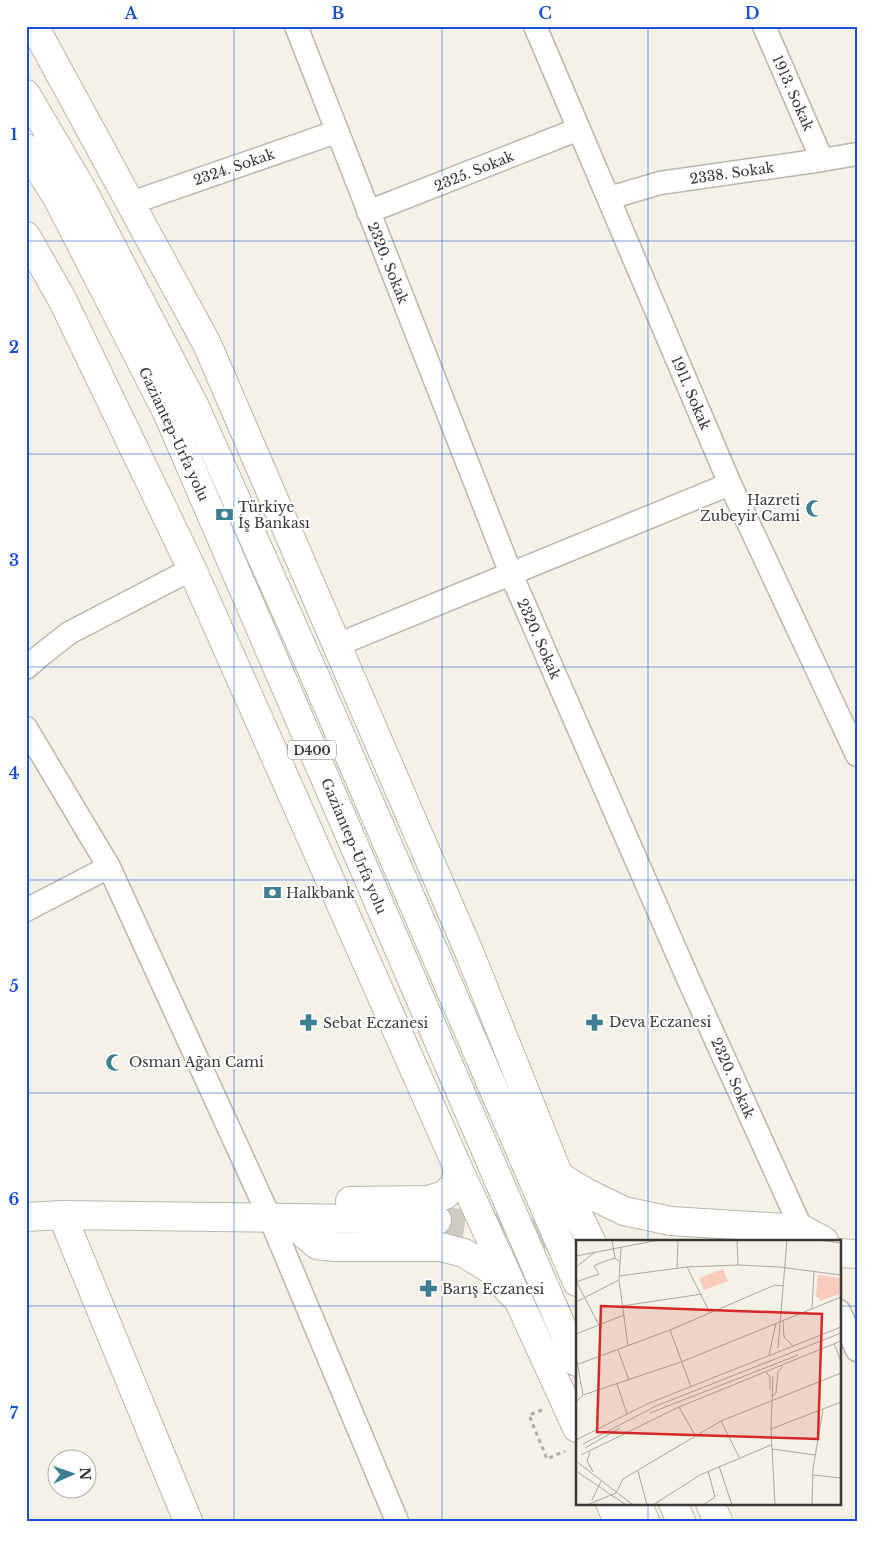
<svg xmlns="http://www.w3.org/2000/svg" width="883" height="1547" viewBox="0 0 883 1547" font-family="'Libre Baskerville',serif">
	<rect width="100%" height="100%" fill="#f4f1e6"/>
	<g fill="none" stroke-linecap="round" stroke-linejoin="round">
		<!-- secondary-tunnel -->
		<path stroke="#cfccc3" stroke-width="28" stroke-dasharray="28 14" stroke-linecap="butt" d="M437,1220L593,1241"/>
		<defs>
			<path id="street" d="M296,26L511,574L690,983L807,1241
				M535,26L730,484L857,755
				M764,26L822,160
				M609,198L660,183L822,160L857,154
				M131,203L336,132
				M368,212L579,129
				M337,645L730,484
				M26,668L41,655L69,633L192,569
				M26,728L109,867L270,1218L397,1521
				M26,910L109,867
				M839,1311L857,1350"/>
			<path id="secondary" d="M559,1176L587,1193L624,1211L671,1221L802,1229L824,1241
				M350,1201L428,1200L445,1195L456,1183L458,1168
				M62,1215L188,1521
				M26,1217L62,1215L437,1220
				M287,1219L317,1245L335,1247H441L464,1253L490,1269L513,1295
				M839,1253L857,1254"/>
			<path id="highway" d="M34,26L207,344L470,954L559,1176L591,1241
				M26,94L83,191L195,407L314,674L577,1282
				M26,148L58,199L167,412L577,1362
				M26,236L62,299L192,569L458,1168L577,1428
				M610,1503L618,1521
				M637,1503L645,1521
				M673,1503L681,1521
				M710,1503L718,1521"/>
		</defs>
		<!-- street casing -->
		<use href="#street" stroke="#bab6ac" stroke-width="25"/>
		<!-- secondary casing -->
		<use href="#secondary" stroke="#bab6ac" stroke-width="30"/>
		<!-- highway casing -->
		<use href="#highway" stroke="#bab6ac" stroke-width="30"/>
		<!-- path -->
		<path stroke="#b0aea6" stroke-width="3" stroke-dasharray="4 4" stroke-linecap="butt" d="M542,1410L529,1415L547,1459L565,1451"/>
		<!-- street -->
		<use href="#street" stroke="#fff" stroke-width="22"/>
		<!-- secondary -->
		<use href="#secondary" stroke="#fff" stroke-width="28"/>
		<!-- highway -->
		<use href="#highway" stroke="#fff" stroke-width="28"/>
	</g>
	<!-- grid -->
	<path fill="none" stroke="#1d4ed8" stroke-width="1" stroke-opacity="0.55" d="M234,26V1521M442,26V1521M648,26V1241M26,241H857M26,454H857M26,667H857M26,880H857M26,1093H857M26,1306H577M839,1306H857M648,1503V1521"/>
	<!-- icons -->
	<defs>
		<symbol id="mosque-bare" viewBox="-9 -9 18 18"><path d="M3.5-4.9A6 6 0 1 0 3.5 4.9A5 5 0 1 1 3.5-4.9Z" fill="#3e8091" stroke="#fff" stroke-width="2.5" paint-order="stroke"/></symbol>
		<symbol id="bank-bare" viewBox="-9 -9 18 18"><path d="M-6-4H6V4H-6ZM0-2.3a2.3 2.3 0 1 0 0 4.6a2.3 2.3 0 1 0 0-4.6Z" fill="#3e8091" stroke="#fff" stroke-width="2.5" paint-order="stroke"/></symbol>
		<symbol id="pharmacy-bare" viewBox="-9 -9 18 18"><path d="M-2-6h4v4h4v4h-4v4h-4v-4h-4v-4h4Z" fill="#3e8091" stroke="#fff" stroke-width="2.5" paint-order="stroke"/></symbol>
	</defs>
	<g fill-rule="evenodd">
		<use href="#mosque-bare" x="802" y="496" width="25" height="25"/>
		<use href="#bank-bare" x="212" y="502" width="25" height="25"/>
		<use href="#bank-bare" x="260" y="880" width="25" height="25"/>
		<use href="#pharmacy-bare" x="582" y="1010" width="25" height="25"/>
		<use href="#pharmacy-bare" x="296" y="1010" width="25" height="25"/>
		<use href="#mosque-bare" x="102" y="1050" width="25" height="25"/>
		<use href="#pharmacy-bare" x="416" y="1276" width="25" height="25"/>
	</g>
	<g text-anchor="middle" dominant-baseline="central" stroke-width="4" stroke-linejoin="round" paint-order="stroke">
		<!-- shield labels -->
		<rect fill="#fff" stroke="#757472" stroke-width="1" x="288" y="740.5" width="48" height="19" rx="4"/>
		<g font-size="12" font-weight="bold" fill="#3a3935">
			<text x="312" y="750">D400</text>
		</g>
		<!-- street labels -->
		<g font-size="14" fill="#3a3935" stroke="#fff">
			<text transform="translate(793 93) rotate(66)">1913. Sokak</text>
			<text transform="translate(234 167) rotate(-19)">2324. Sokak</text>
			<text transform="translate(474 171) rotate(-22)">2325. Sokak</text>
			<text transform="translate(732 173) rotate(-8)">2338. Sokak</text>
			<text transform="translate(388 263) rotate(68)">2320. Sokak</text>
			<text transform="translate(691 393) rotate(67)">1911. Sokak</text>
			<text transform="translate(174 434) rotate(65)">Gaziantep-Urfa yolu</text>
			<text transform="translate(539 639) rotate(66)">2320. Sokak</text>
			<text transform="translate(354 846) rotate(67)">Gaziantep-Urfa yolu</text>
			<text transform="translate(733 1078) rotate(66)">2320. Sokak</text>
		</g>
		<!-- poi labels -->
		<g font-size="14" fill="#3a3935" stroke="#fff" text-anchor="start">
			<text x="800" y="500" text-anchor="end">Hazreti<tspan x="800" dy="16">Zubeyir Cami</tspan></text>
			<text x="238" y="507">Türkiye<tspan x="238" dy="16">İş Bankası</tspan></text>
			<text x="286" y="893">Halkbank</text>
			<text x="609" y="1022">Deva Eczanesi</text>
			<text x="323" y="1023">Sebat Eczanesi</text>
			<text x="129" y="1062">Osman Ağan Cami</text>
			<text x="442" y="1289">Barış Eczanesi</text>
		</g>
	</g>
	<!-- overview -->
	<g transform="translate(576 1240)">
		<rect width="265" height="265" fill="#f4f1e6"/>
		<path d="M242,35L264,38L263,54L244,61L243,57H240Z" fill="#f8ccbc"/>
		<path d="M147,29L152,41L128,50L123,38Z" fill="#f8ccbc"/>
		<path fill="none" stroke="#aaa79f" stroke-width="1" d="M36,0L39,18M161,0L162,25M243,0L265,3M45,8L43,40L52,106M0,16L83,0M0,27L18,13M111,27L134,73M101,28L102,0M43,36L111,27L162,25L203,27L265,35M0,41L23,85M0,42L23,34L18,26L24,23L39,18L44,22M0,62L43,40M46,66L126,54M236,69L238,31M207,80L208,97L217,106M94,90L115,147M0,94L48,75M258,104L265,121M202,108L211,0M42,110L53,140M193,115L200,83M0,116L7,155M0,125L94,90L199,45L207,46M190,132L194,137V150M197,136L195,189L199,265M41,144L51,174M196,157L200,153L202,132L207,126M0,162L7,155L105,122L265,57M103,167L119,195M74,173L222,115M145,181L163,217M195,189L265,162M0,200L71,164L265,87M7,204L80,166L265,93M9,208L44,188M196,209L239,215M14,212L11,221L17,232M5,215L103,167L265,101M0,221L57,265M143,226L156,265M0,231L50,265M62,231L71,265M237,235L265,238M16,260L25,241M11,265L40,253L47,239L145,181L265,133M77,265L124,235L195,205M127,265L139,257L132,231M236,265L237,228L247,170"/>
		<path fill="#d62828" fill-opacity="0.15" stroke="#d62828" stroke-width="2.5" d="M25,66L246,74L242,199L21,192Z"/>
		<rect width="265" height="265" fill="none" stroke="#3a3935" stroke-width="2.5"/>
	</g>
	<!-- border -->
	<rect width="883" height="1547" fill="none" stroke="#ffffff" stroke-width="55"/>
	<!-- north arrow -->
	<g transform="translate(72 1474) rotate(88)"><circle r="24" fill="#ffffff" stroke="#b0b0ae"/>
	<path d="M0-4L9 19L0 12L-9 19Z" fill="#3e8091"/>
	<text y="-8" font-size="14" font-weight="bold" text-anchor="middle" fill="#3a3935">N</text>
	</g>
	<rect x="28" y="28" width="828" height="1492" fill="none" stroke="#1d4ed8" stroke-width="2"/>
	<g font-size="16" text-anchor="middle" font-weight="bold" fill="#1d4ed8">
		<text x="131" y="19">A</text>
		<text x="338" y="19">B</text>
		<text x="545" y="19">C</text>
		<text x="752" y="19">D</text>
		<text x="14" y="140">1</text>
		<text x="14" y="353">2</text>
		<text x="14" y="566">3</text>
		<text x="14" y="779">4</text>
		<text x="14" y="992">5</text>
		<text x="14" y="1205">6</text>
		<text x="14" y="1419">7</text>
	</g>
</svg>
